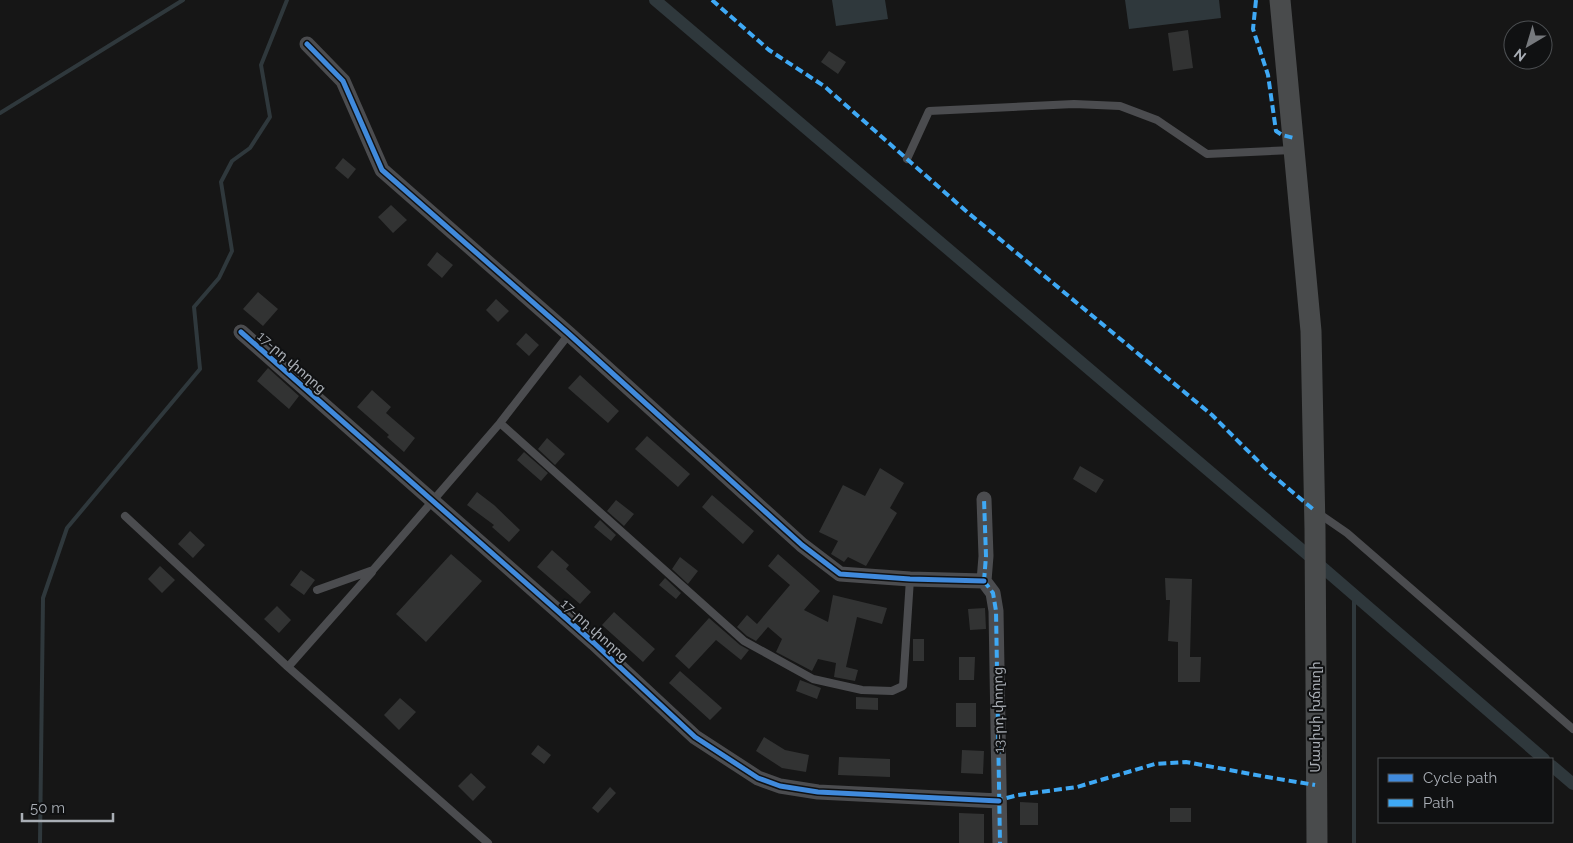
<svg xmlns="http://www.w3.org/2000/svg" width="1573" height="843" viewBox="0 0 1573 843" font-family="Raleway,'Noto Sans Armenian',sans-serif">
	<rect width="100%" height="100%" fill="#161616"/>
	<!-- water -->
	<path fill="#2f383c" d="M832,0H885L888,19L836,26Z
		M1125,0H1219L1221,18L1129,29Z"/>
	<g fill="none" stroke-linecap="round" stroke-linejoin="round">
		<!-- stream -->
		<path stroke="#2f383c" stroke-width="4" d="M0,113L183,0
			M40,843L43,598L67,528L200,369L194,307L219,278L232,251L221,182L232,161L250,148L270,117L261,65L287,0
			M1354,843V596"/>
		<!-- canal -->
		<path stroke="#2f383c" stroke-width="12" d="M655,0L1315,561L1544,759
			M1552,766L1573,784"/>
	</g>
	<!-- building -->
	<path fill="#323333" d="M1188,30L1193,68L1173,71L1168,33Z
		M829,51L846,62L838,74L821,62Z
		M343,158L356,169L348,179L335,168Z
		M391,205L407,220L393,233L378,217Z
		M437,252L453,265L442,278L427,265Z
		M258,292L278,309L263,326L243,309Z
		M496,299L509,311L498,322L486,310Z
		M526,333L539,345L529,356L516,344Z
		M268,368L299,396L289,409L257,381Z
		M580,375L619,411L608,423L568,388Z
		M372,390L391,407L386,413L415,438L404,452L387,437L389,435L357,407Z
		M647,436L690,474L678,487L635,449Z
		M547,438L565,454L555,465L538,449Z
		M524,452L548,473L541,481L517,460Z
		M1080,466L1104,480L1096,493L1073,479Z
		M880,468L904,483L890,508L897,513L866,566L848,557L844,562L831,554L838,541L819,532L843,485L865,496Z
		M477,492L494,505L520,530L509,542L492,527L494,525L467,505Z
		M712,495L754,531L743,544L702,507Z
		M616,500L634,514L624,526L607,511Z
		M600,520L616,535L611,541L594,527Z
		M190,531L205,545L193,558L178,544Z
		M552,550L569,565L566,569L591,592L580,604L537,567Z
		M451,554L482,581L426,642L396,614Z
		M778,554L820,591L804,610L828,622L833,595L887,608L882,624L857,617L846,667L858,670L855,681L834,677L836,663L818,659L812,671L776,652L782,639L768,627L756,641L747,636L737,627L747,615L757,624L790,585L768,566Z
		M680,557L698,571L688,584L672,569Z
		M160,566L175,580L162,593L148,579Z
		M301,570L315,580L304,595L290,585Z
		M665,578L681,593L676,599L659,585Z
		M1165,578L1192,579L1190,657H1201L1200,682H1178V642L1168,641L1170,600H1166Z
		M277,606L291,620L279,633L264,619Z
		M985,608L986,629L970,630L968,609Z
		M614,612L655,649L643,662L602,625Z
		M709,618L740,645L749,650L741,660L716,640L689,669L675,656Z
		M913,639H924V661H913Z
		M959,657H975L974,680H959Z
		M680,671L722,708L710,720L669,683Z
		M800,680L821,688L817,699L796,691Z
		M856,697L878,698V710L856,709Z
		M400,698L416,712L399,730L384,715Z
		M956,703H976V727H956Z
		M764,737L785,750L809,755L806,772L782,768L756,751Z
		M538,745L551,755L544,764L531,754Z
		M962,750L984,751L983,774L961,773Z
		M839,757L890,759V777L838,775Z
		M471,773L486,787L473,801L458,786Z
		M610,787L616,793L598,813L592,808Z
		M1020,802L1038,803V825H1020Z
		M1170,808H1191V822H1170Z
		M959,813L984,814V843H959Z"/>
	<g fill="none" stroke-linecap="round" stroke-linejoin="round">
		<!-- lane -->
		<path stroke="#4b4c4f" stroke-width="8" d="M907,159L929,111L1074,104L1120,106L1157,120L1207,154L1293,150
			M500,423L744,641L813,679L862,690L892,691L903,686L910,579
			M1318,513L1347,533L1573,729
			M125,516L288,667L488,843
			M317,590L373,570L500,423L569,334
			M288,667L372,572"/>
		<!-- street -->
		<path stroke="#4b4c4f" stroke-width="15" d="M307,44L343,81L382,170L569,334L802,545L840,574L910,579L984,581
			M241,332L594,643L695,737L758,778L780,786L818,792L999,801
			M984,581L993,593L996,611L1000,843
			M984,581L986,556L984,499"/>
		<!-- secondary -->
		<path stroke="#494b4c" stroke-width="21" d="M1280,0L1311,331L1315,529L1317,843"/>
		<!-- quiet -->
		<path stroke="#3fa9f5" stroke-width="4" stroke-dasharray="8 4" stroke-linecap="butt" d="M712,0L769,50L824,86L966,211L1212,415L1271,474L1314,510
			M1256,0L1253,29L1268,75L1276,131L1282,135L1294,138
			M984,581L993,593L996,611L1000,843
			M984,581L986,556L984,499
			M995,801L1018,795L1077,787L1155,764L1186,762L1267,777L1315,785"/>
		<defs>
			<path id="cycleway" d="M307,44L343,81L382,170L569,334L802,545L840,574L910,579L984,581
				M241,332L594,643L695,737L758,778L780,786L818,792L999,801"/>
		</defs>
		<!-- cycleway casing -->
		<use href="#cycleway" stroke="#101112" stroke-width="8"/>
		<!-- cycleway -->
		<use href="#cycleway" stroke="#408adc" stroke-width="5"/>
	</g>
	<g text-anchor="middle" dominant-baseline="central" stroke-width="4" stroke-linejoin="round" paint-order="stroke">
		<!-- street labels -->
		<g font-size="14" fill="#a9aeb5" stroke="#101112">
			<text transform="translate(292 362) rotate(41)">17-րդ փողոց</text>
			<text transform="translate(595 630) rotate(42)">17-րդ փողոց</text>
			<text transform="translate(998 710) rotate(-91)">13-րդ փողոց</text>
			<text transform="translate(1315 717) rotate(-90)">Մասիսի խճուղի</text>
		</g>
	</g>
	<!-- legend -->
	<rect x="1378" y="758" width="175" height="65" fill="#101112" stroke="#4d5053"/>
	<rect x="1388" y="774" width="25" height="8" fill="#408adc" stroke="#4d5053"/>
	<text x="1423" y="783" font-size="15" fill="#a9aeb5">Cycle path</text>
	<rect x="1388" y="799" width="25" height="8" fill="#3fa9f5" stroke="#4d5053"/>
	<text x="1423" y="808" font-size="15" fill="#a9aeb5">Path</text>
	<!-- north arrow -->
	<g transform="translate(1528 45) rotate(218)"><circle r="24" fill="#101112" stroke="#4d5053"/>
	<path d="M0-4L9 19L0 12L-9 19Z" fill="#76797d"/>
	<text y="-8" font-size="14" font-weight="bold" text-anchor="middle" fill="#a9aeb5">N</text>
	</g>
	<!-- scale -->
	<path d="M22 813v8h91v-8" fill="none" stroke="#a9aeb5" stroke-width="2.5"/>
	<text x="30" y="813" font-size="15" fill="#a9aeb5" stroke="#101112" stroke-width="4" paint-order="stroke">50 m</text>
</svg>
